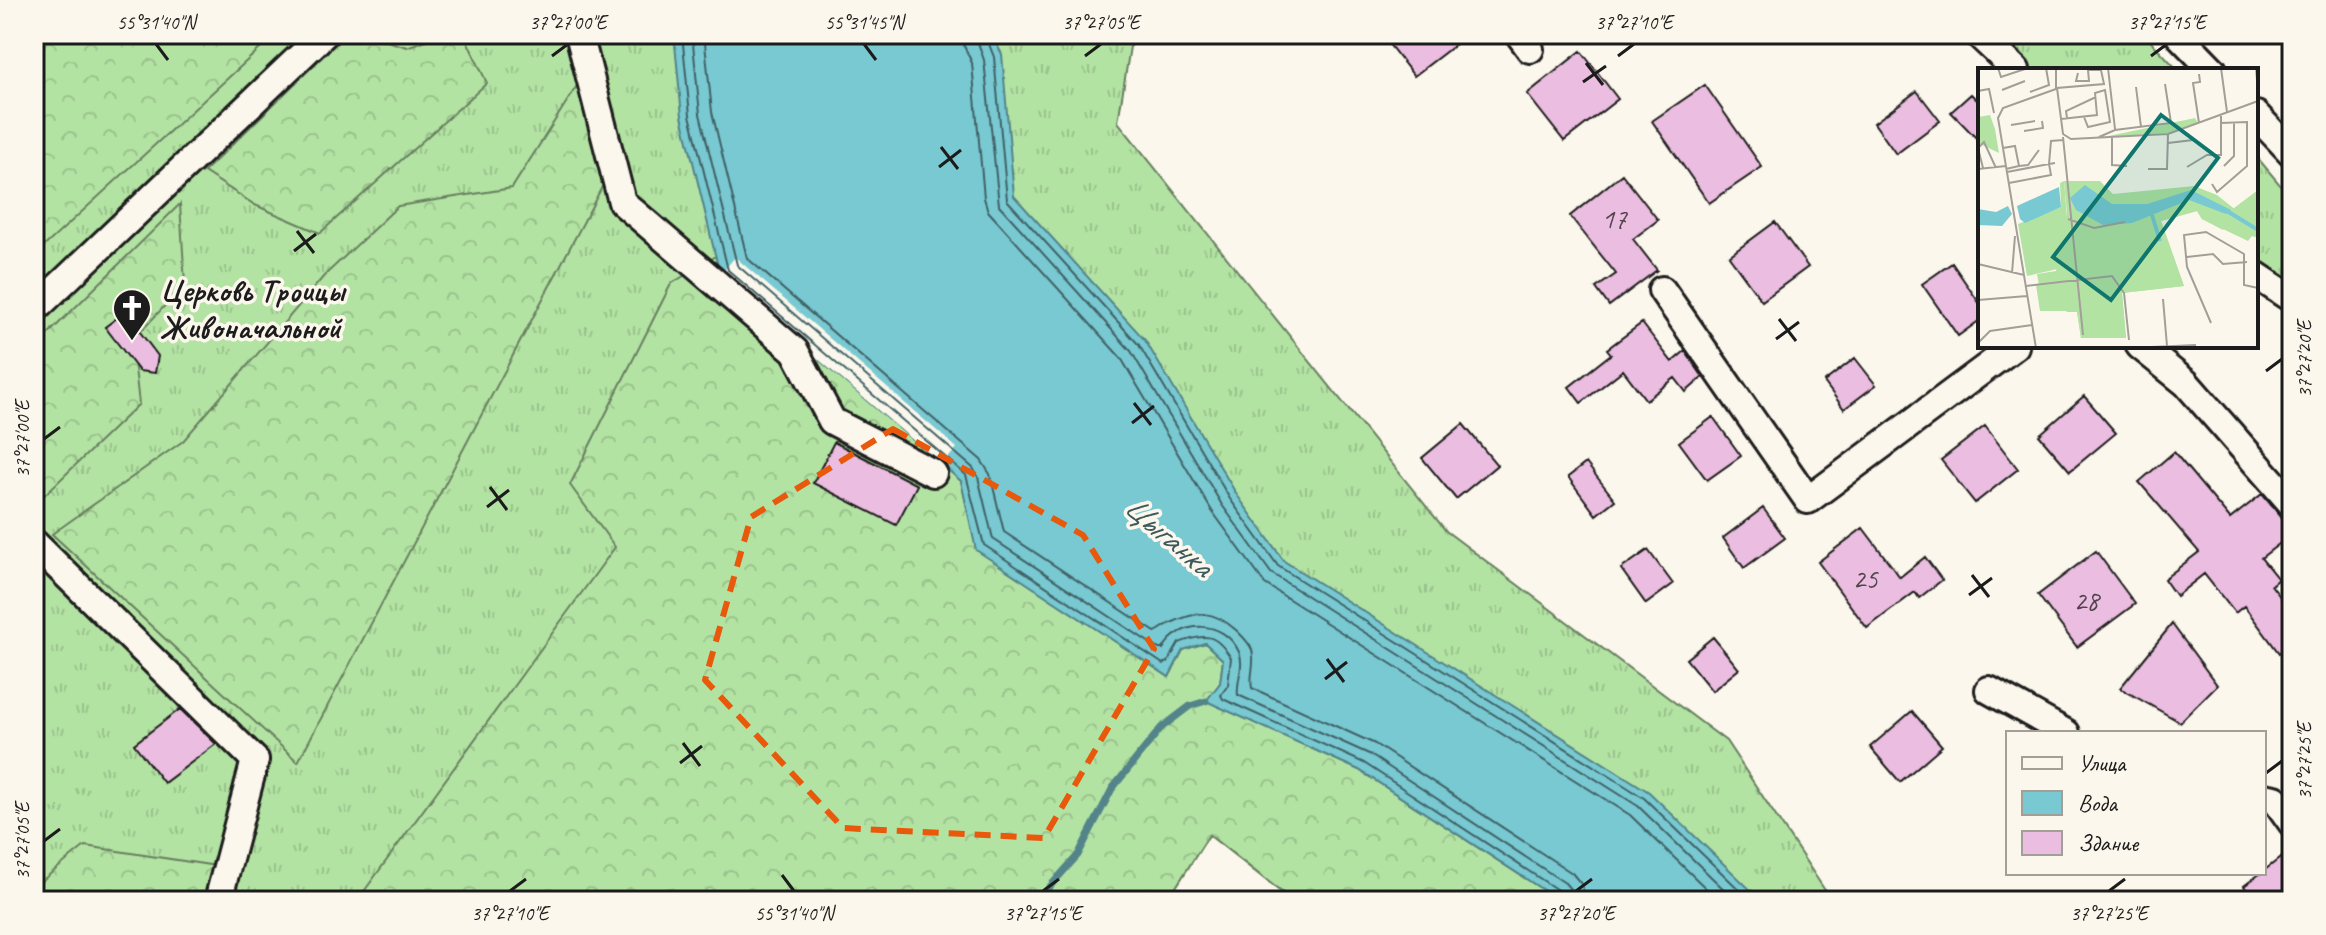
<svg xmlns="http://www.w3.org/2000/svg" width="2326" height="935" viewBox="0 0 2326 935" font-family="Caveat,sans-serif">
	<defs>
		<pattern id="grass-tufts" width="24" height="20" patternUnits="userSpaceOnUse" patternTransform="scale(2)"><rect width="24" height="20" fill="#b3e3a3"/><path d="M3 7l-1-3M5 7V3M7 7l1-3M15 17l-1-3M17 17v-4M19 17l1-3" fill="none" stroke="#99c28c"/></pattern>
		<pattern id="forest-crowns" width="20" height="18" patternUnits="userSpaceOnUse" patternTransform="scale(2)"><rect width="20" height="18" fill="#b3e3a3"/><path d="M2 6a3 3 0 1 1 6 0M12 15a3 3 0 1 1 6 0" fill="none" stroke="#99c28c"/></pattern>
	</defs>
	<rect width="100%" height="100%" fill="#fbf7ec"/>
	<filter id="ink" filterUnits="userSpaceOnUse"><feTurbulence type="fractalNoise" baseFrequency=".0125" numOctaves="2"/><feDisplacementMap in="SourceGraphic" scale="16" xChannelSelector="R" yChannelSelector="G"/><feConvolveMatrix kernelMatrix="1 2 1 2 8 2 1 2 1" color-interpolation-filters="sRGB"/></filter>
	<g filter="url(#ink)">
		<!-- grass -->
		<path fill="url(#grass-tufts)" stroke="#688060" stroke-width="2" d="M276,34H1132L1118,122L1446,531L1726,741L1832,901H1292L1209,835L1167,901H34V247L38,250Z
			M1997,34H2144L2178,70H2032Z
			M2256,156L2292,199V291L2256,264Z"/>
		<!-- forest -->
		<path fill="url(#forest-crowns)" stroke="#688060" stroke-width="2" d="M34,34H276L39,251L34,247Z
			M346,34H363L407,47L442,34H464L487,83L320,233L255,205L204,172Z
			M578,84L603,185L298,762L52,534L183,441L324,276L398,206L512,188Z
			M180,204L185,284L132,341L139,404L34,505V348Z
			M716,256L720,275L961,481L977,550L1169,677L1183,650L1205,643L1223,660L1220,683L1207,701L1359,770L1560,901H1293L1209,835L1167,901H357L615,547L570,485L671,284Z
			M85,846L216,866L221,901H34V887Z"/>
		<!-- water -->
		<path fill="#78c9d2" stroke="#538489" stroke-width="2" d="M674,34H991L1002,54L1014,196L1145,340L1237,495L1284,561L1649,792L1762,901H1560L1359,770L1206,701L1220,683L1223,660L1205,643L1183,650L1169,677L976,550L961,481L720,275L682,116Z"/>
		<!-- pier -->
		<path fill="#fbf7ec" d="M735,257L957,448L942,465L720,275Z"/>
		<g fill="none" stroke-linecap="round" stroke-linejoin="round">
			<!-- shore -->
			<path stroke="#416165" stroke-width="2" d="M682,34L690,115L728,270L966,475L984,545L1163,664L1168,662L1179,643C1205,634 1215,632 1231,658L1228,685L1221,695L1223,699L1364,763L1559,891L1563,901
				M692,34L700,114L737,265L973,468L978,477L993,539L1159,649H1163C1180,619 1224,619 1239,652C1245,665 1236,682 1238,695L1369,754L1565,883L1571,890L1573,901
				M704,34L712,112L747,258L981,460L990,474L1004,532L1155,632C1161,630 1165,625 1171,623C1199,610 1213,610 1236,630C1242,636 1249,642 1252,650C1256,663 1249,676 1252,688L1375,744L1572,873L1582,885L1585,901
				M963,34L964,46L972,63L984,198L988,211L1121,358L1212,511L1265,584L1630,815L1719,901
				M975,34L984,60L999,205L1131,351L1222,505L1271,573L1638,806L1736,901
				M985,34L994,57L1007,200L1139,345L1230,499L1278,566L1644,798L1751,901"/>
			<!-- stream -->
			<path stroke="#538489" stroke-width="7" d="M1037,901L1078,855L1112,789L1161,728L1190,706L1206,701"/>
		</g>
		<!-- building -->
		<path fill="#ebbde0" stroke="#1c1c1c" stroke-width="2" d="M1381,34H1469L1414,76Z
			M1581,51L1618,99L1564,141L1527,94Z
			M1705,85L1762,167L1709,203L1652,121Z
			M1917,91L1940,121L1896,154L1874,123Z
			M1971,94L1980,103V142L1951,112Z
			M1622,174L1658,220L1633,239L1657,270L1609,306L1596,288L1616,274L1570,216Z
			M1775,222L1808,267L1762,301L1729,256Z
			M1952,263L1980,304V320L1958,336L1922,284Z
			M125,312L158,356L155,373L139,371L105,327Z
			M1642,323L1672,362L1685,351L1703,377L1686,392L1675,378L1646,400L1623,370L1581,403L1569,387L1611,354L1607,349Z
			M1855,358L1876,385L1844,409L1824,382Z
			M2084,396L2116,433L2070,471L2039,435Z
			M1713,417L1741,456L1707,480L1679,442Z
			M1463,424L1497,465L1456,499L1422,458Z
			M1985,426L2018,469L1975,503L1941,460Z
			M834,442L917,485L896,525L813,483Z
			M2174,452L2230,519L2262,494L2292,530V534L2261,558L2278,579L2271,585L2292,612V643L2279,653L2244,606L2235,613L2204,574L2176,596L2164,579L2199,552L2139,482Z
			M1586,463L1615,500L1596,515L1568,477Z
			M1763,508L1785,538L1744,568L1723,538Z
			M1863,528L1900,577L1925,557L1942,580L1919,598L1915,592L1867,628L1818,562Z
			M1648,550L1673,584L1646,604L1621,569Z
			M2096,551L2135,604L2077,647L2038,595Z
			M2172,624L2217,685L2180,722L2120,688Z
			M1713,637L1739,669L1712,691L1686,659Z
			M180,709L216,744L164,783L134,744Z
			M1912,711L1942,746L1900,782L1870,747Z
			M2292,849V901H2255L2244,886Z"/>
		<g fill="none" stroke-linecap="round" stroke-linejoin="round">
			<defs>
				<path id="minor" d="M579,34L622,202L795,351L832,421L933,473
					M1519,34L1530,49
					M1978,34L2016,70
					M2178,34L2213,70
					M2256,115L2292,153
					M2256,275L2292,299
					M1662,290L1808,500L2015,346
					M34,310L324,34
					M2140,346L2186,383L2292,504
					M34,543L255,760L218,901
					M1989,690L2066,733
					M2264,797L2275,799L2292,823"/>
			</defs>
			<!-- minor casing -->
			<use href="#minor" stroke="#1c1c1c" stroke-width="32"/>
			<!-- minor -->
			<use href="#minor" stroke="#fbf7ec" stroke-width="26"/>
		</g>
	</g>
	<!-- marked area -->
	<path fill="none" stroke="#e8590c" stroke-width="6" stroke-dasharray="16 10" stroke-linejoin="round" d="M893,429L1083,535L1154,649L1044,838L843,828L705,680L751,517Z"/>
	<!-- ticks -->
	<path fill="none" stroke="#1c1c1c" stroke-width="3" d="M156,44L168,60M864,44L876,60M552,56L568,44M1085,56L1101,44M1618,56L1634,44M2151,56L2167,44M1586,63L1603,85M1583,82L1606,66M941,147L958,169M939,167L961,150M297,231L314,253M294,251L316,234M1779,319L1796,341M1776,339L1799,322M2266,371L2282,359M1134,403L1151,425M1132,423L1154,406M44,439L60,427M490,487L507,510M487,507L509,490M1972,575L1989,597M1969,595L1992,578M1327,659L1344,682M1325,679L1347,662M683,743L700,766M680,763L702,746M2266,773L2282,761M44,841L60,829M782,875L794,891M510,891L526,879M1043,891L1059,879M1576,891L1592,879M2109,891L2125,879"/>
	<!-- icons -->
	<defs>
		<symbol id="church-pin" viewBox="-11 -11 22 30"><path d="M0 17L-7.5 6A9.5 9.5 0 1 1 7.5 6Z" fill="#1c1c1c" stroke="#fbf7ec"/><path d="M-1.2-6h2.4v3.5h3.3v2.4h-3.3V6h-2.4V-.1h-3.3v-2.4h3.3Z" fill="#fff"/></symbol>
	</defs>
	<g fill-rule="evenodd">
		<use href="#church-pin" x="110" y="286" width="44" height="60"/>
	</g>
	<g text-anchor="middle" dominant-baseline="central" stroke-width="7" stroke-linejoin="round" paint-order="stroke">
		<!-- number labels -->
		<g font-size="28" fill="#50444d">
			<text x="1614" y="218">17</text>
			<text x="1865" y="578">25</text>
			<text x="2086" y="600">28</text>
		</g>
		<!-- poi labels -->
		<g font-size="32" font-weight="bold" fill="#1c1c1c" stroke="#fbf7ec" text-anchor="start">
			<text x="160" y="290">Церковь Троицы<tspan x="160" dy="37">Живоначальной</tspan></text>
		</g>
		<!-- water labels -->
		<g font-size="34" font-style="italic" fill="#3c595c" stroke="#fbf7ec">
			<text transform="translate(1169 535) rotate(41)">Цыганка</text>
		</g>
	</g>
	<!-- overview -->
	<g transform="translate(1978 68)">
		<rect width="280" height="280" fill="#fbf7ec"/>
		<path d="M217,50L220,55L191,65L126,69ZM86,113H122L135,126L216,118L239,127L259,143L245,162L224,151L219,143L183,153L206,218L144,225L148,270H103L99,244H89L61,217L59,206L78,203L89,145Z" fill="#b3e3a3"/>
		<path d="M12,47L17,61L21,85L0,75V49ZM86,113L93,198L49,208L40,156L83,139L82,115ZM280,122V170L274,168L270,173L224,151L219,143L183,153L206,218L144,225L148,270H103L99,243H62L58,217L95,211L104,246L96,187L107,199L108,210L102,211L106,251H117L119,241L127,262L143,264L141,245L131,241V223L149,214L137,177L131,176L124,157L174,147L212,132L248,146ZM107,157L115,161L136,206L110,210Z" fill="#b3e3a3"/>
		<path d="M107,117L134,136H169L213,122L253,142L248,146L211,132L154,155L125,157L98,142L92,130ZM81,119L83,139L47,155L42,151L39,138ZM30,138L34,146L24,158L0,157V141L18,144Z" fill="#78c9d2"/>
		<path fill="none" stroke="#78c9d2" stroke-width="4" d="M249,143L280,162M174,147L182,173"/>
		<path fill="none" stroke="#a29f99" stroke-width="2" d="M20,0L23,9L50,0M130,0L137,61M243,0L249,44M278,0L280,25M100,5L98,13H111L110,2H123L126,16L79,20L85,66L93,71L190,66L280,33M221,6L222,14L215,15L221,55M158,19L163,59M24,22L47,13M0,23L11,21L16,45M52,24L71,17L68,0M89,50L88,43L118,29M83,51L119,47L117,25L127,22L132,54L110,59L106,49M33,57L57,53M46,63L65,60L64,53M85,69L105,267M121,69L137,62L193,55L187,16M134,70V97L149,98M190,75L215,72M25,80L37,78L41,98L28,101M77,95L71,96L73,73L85,72M41,98L50,97L61,82M246,98L256,88V55M209,99L229,87H243V46M5,100L0,80L6,74L18,100M0,101L28,98M170,101H189L190,66M29,104L71,96L73,107L31,115M234,116L239,124L269,98V54L243,55M90,151L116,160L147,154M209,189L235,186L245,196L269,194M0,196L46,207M34,205L37,168M48,218L134,208L146,225L151,272M185,231L189,278M0,232L49,228M233,255L209,199L206,167L228,164L266,186V217L280,220M0,275L12,263L54,257M58,280L20,50L25,40L78,21V0M151,280L218,277"/>
		<path fill="#0f766e" fill-opacity="0.15" stroke="#0f766e" stroke-width="4" d="M183,47L240,90L133,232L75,189Z"/>
		<rect width="280" height="280" fill="none" stroke="#1c1c1c" stroke-width="4"/>
	</g>
	<!-- margin -->
	<rect width="2326" height="935" fill="none" stroke="#fbf7ec" stroke-width="88"/>
	<!-- legend -->
	<rect x="2006" y="731" width="260" height="144" fill="#fbf7ec" stroke="#a29f99" stroke-width="2"/>
	<rect x="2022" y="757" width="40" height="12" fill="#fbf7ec" stroke="#a29f99" stroke-width="2"/>
	<text x="2078" y="771" font-size="24" fill="#1c1c1c">Улица</text>
	<rect x="2022" y="791" width="40" height="24" fill="#78c9d2" stroke="#a29f99" stroke-width="2"/>
	<text x="2078" y="811" font-size="24" fill="#1c1c1c">Вода</text>
	<rect x="2022" y="831" width="40" height="24" fill="#ebbde0" stroke="#a29f99" stroke-width="2"/>
	<text x="2078" y="851" font-size="24" fill="#1c1c1c">Здание</text>
	<rect x="44" y="44" width="2238" height="847" fill="none" stroke="#1c1c1c" stroke-width="3"/>
	<g font-size="20" text-anchor="middle" fill="#1c1c1c">
		<text x="156" y="29">55°31'40"N</text>
		<text x="568" y="29">37°27'00"E</text>
		<text x="864" y="29">55°31'45"N</text>
		<text x="1101" y="29">37°27'05"E</text>
		<text x="1634" y="29">37°27'10"E</text>
		<text x="2167" y="29">37°27'15"E</text>
		<text transform="translate(2304 359) rotate(-90)" y="7">37°27'20"E</text>
		<text transform="translate(22 439) rotate(-90)" y="7">37°27'00"E</text>
		<text transform="translate(2304 761) rotate(-90)" y="7">37°27'25"E</text>
		<text transform="translate(22 841) rotate(-90)" y="7">37°27'05"E</text>
		<text x="510" y="920">37°27'10"E</text>
		<text x="794" y="920">55°31'40"N</text>
		<text x="1043" y="920">37°27'15"E</text>
		<text x="1576" y="920">37°27'20"E</text>
		<text x="2109" y="920">37°27'25"E</text>
	</g>
</svg>
